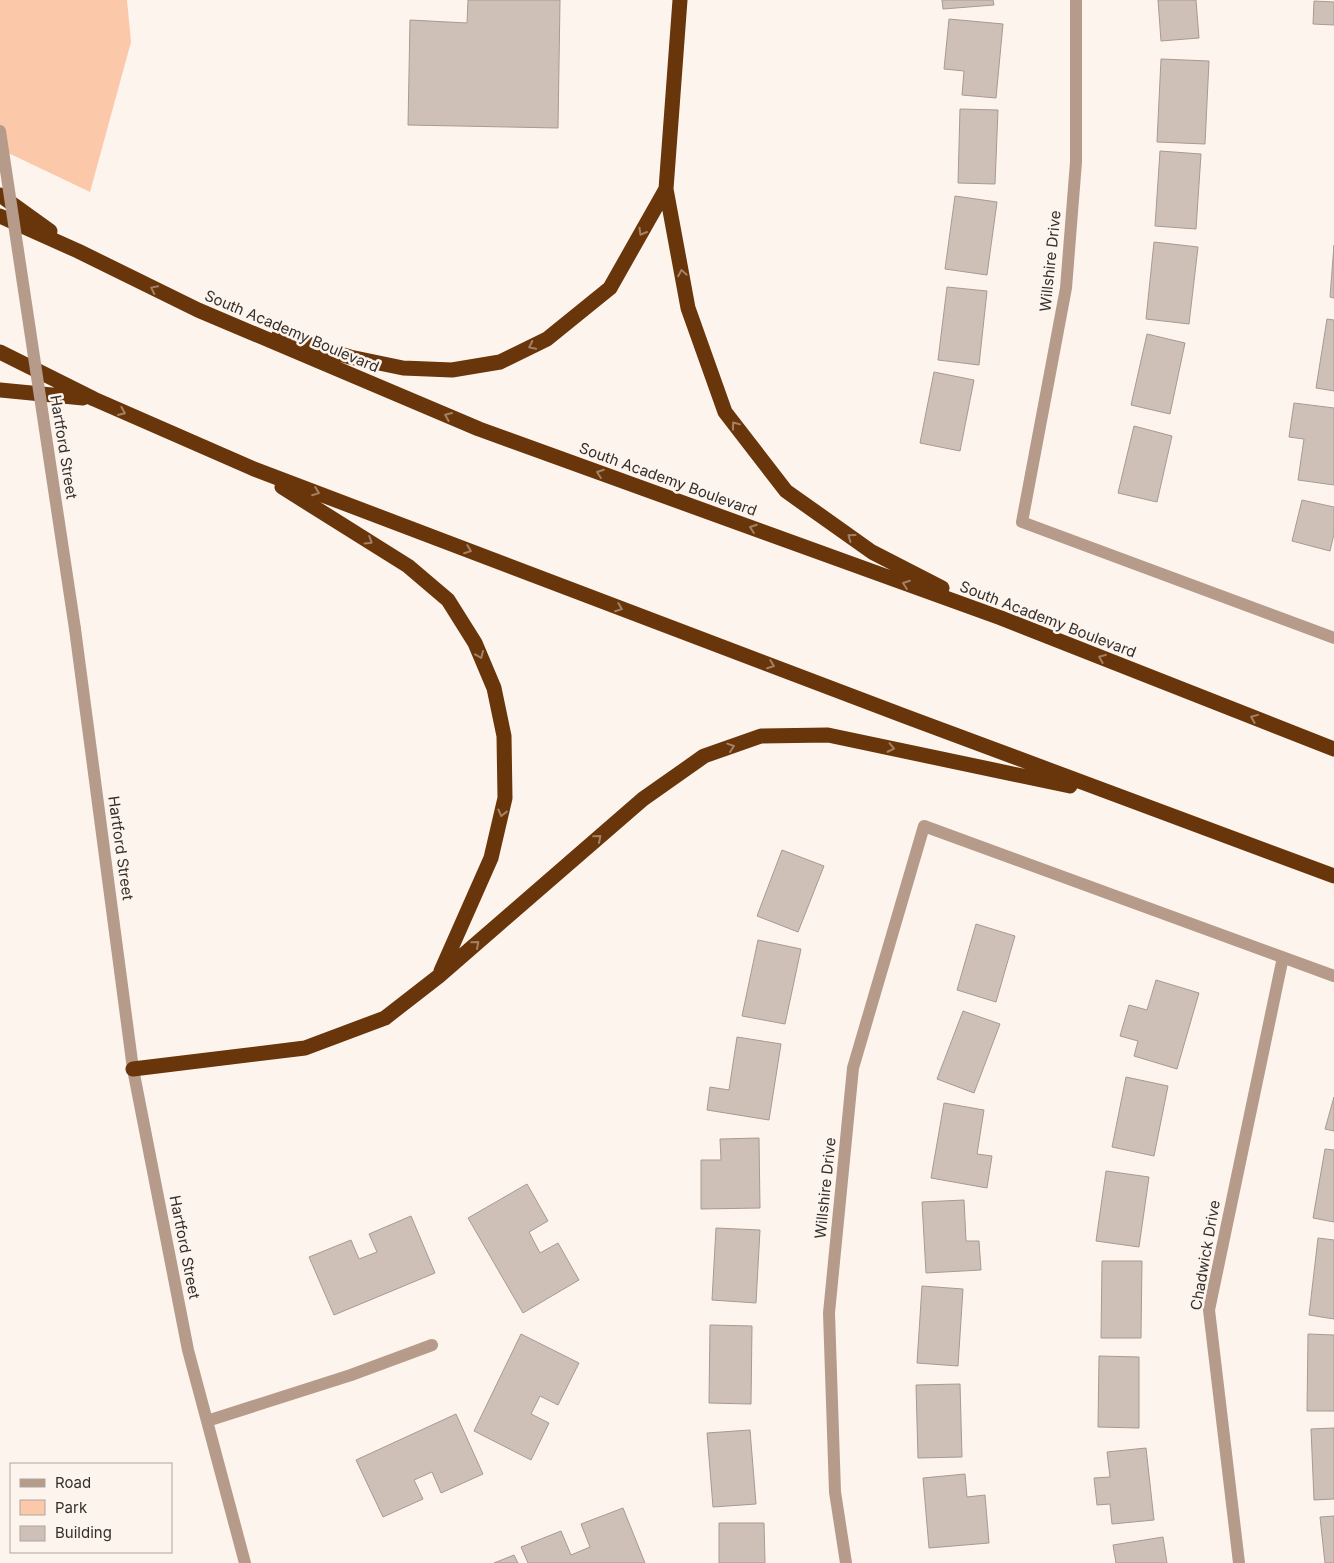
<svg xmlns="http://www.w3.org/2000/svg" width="1334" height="1563" viewBox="0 0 1334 1563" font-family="Inter,sans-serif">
	<rect width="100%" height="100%" fill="#fdf4ee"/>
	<!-- green -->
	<path fill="#fbc9a9" d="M0,0H127L131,42L90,192L0,149Z"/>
	<!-- building -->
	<path fill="#cfc0b7" stroke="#a89a91" d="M468,0H560L558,128L408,125L410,20L467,23Z
		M942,0H993L994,5L943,9Z
		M1158,0H1196L1199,38L1161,41Z
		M1314,1L1334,2V25L1313,24Z
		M949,19L1003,24L996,98L962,95L964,71L944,69Z
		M1161,59L1209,61L1205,144L1157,142Z
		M960,109L998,110L995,184L958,183Z
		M1160,151L1201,154L1196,229L1155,226Z
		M955,196L997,202L987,275L945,269Z
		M1154,242L1198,247L1189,324L1146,319Z
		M1334,245V298L1330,297Z
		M947,287L987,291L979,365L938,360Z
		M1327,319L1334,320V391L1316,388Z
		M1147,334L1185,343L1170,414L1131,405Z
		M934,372L974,380L960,451L920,443Z
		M1294,403L1334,408V485L1298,480L1304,439L1289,437Z
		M1134,426L1172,436L1157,502L1118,493Z
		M1302,500L1334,507V534L1330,551L1292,541Z
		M782,850L824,866L798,932L757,916Z
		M976,924L1015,936L996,1002L957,990Z
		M758,940L801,949L785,1024L742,1016Z
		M1156,980L1199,993L1177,1069L1134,1056L1138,1041L1120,1036L1129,1005L1147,1010Z
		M963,1011L1000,1024L974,1093L937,1079Z
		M737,1037L781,1044L769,1120L707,1110L710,1087L729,1090Z
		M1126,1077L1168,1086L1154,1156L1112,1147Z
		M1334,1097V1131L1325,1129Z
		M944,1103L984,1110L977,1154L992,1156L987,1188L931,1178Z
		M759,1138L760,1208L701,1209V1160H721L720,1139Z
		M1325,1149L1334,1150V1222L1313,1218Z
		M1106,1171L1149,1177L1139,1247L1096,1241Z
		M527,1184L548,1221L529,1232L540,1253L558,1243L579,1280L523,1313L468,1218Z
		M964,1200L966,1241H979L981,1270L926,1273L922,1202Z
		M411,1216L435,1273L334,1315L309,1257L351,1240L359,1259L377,1252L369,1234Z
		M716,1228L760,1230L756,1303L712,1300Z
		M1318,1238L1334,1240V1319L1309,1315Z
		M1102,1261H1142L1141,1338H1101Z
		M922,1286L963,1289L958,1366L917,1363Z
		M710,1325L752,1326L751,1404L709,1403Z
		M521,1334L579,1363L558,1405L540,1396L531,1414L549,1423L531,1460L474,1431Z
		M1308,1334L1334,1335V1411H1307Z
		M1099,1356L1139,1357V1428L1098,1427Z
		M960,1384L962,1457L918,1458L916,1385Z
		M456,1414L483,1474L441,1493L432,1472L414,1480L423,1499L383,1517L356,1460Z
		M1334,1428V1499L1314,1500L1311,1429Z
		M750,1430L756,1504L713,1507L707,1433Z
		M1146,1448L1154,1520L1112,1524L1110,1504L1097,1505L1094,1478L1110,1477L1107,1452Z
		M965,1474L967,1497L985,1495L989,1543L929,1548L923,1478Z
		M623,1508L645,1563H528L521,1547L561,1531L571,1555L590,1547L581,1524Z
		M1334,1516V1563H1325L1320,1517Z
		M719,1523H764L765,1563H719Z
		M1163,1537L1167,1563H1116L1113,1545Z
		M514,1555L518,1563H494Z"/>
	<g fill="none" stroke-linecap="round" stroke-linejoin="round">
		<!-- minor -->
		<path stroke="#b69b8a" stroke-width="12" d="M1076,0V162L1066,288L1022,522L1334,638
			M75,629L133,1069L188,1350L245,1563
			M207,1421L351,1375L432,1345
			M846,1563L835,1492L829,1313L853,1068L924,826L1334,976
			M1239,1563L1209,1310L1283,957"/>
		<!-- highway -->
		<path stroke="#69350a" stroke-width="15" d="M680,0L666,189L688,308L725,412L786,491L872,552L942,588
			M0,195L50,231
			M0,216L78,251L198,310L479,429L1001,618L1334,749
			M279,335L350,357L403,368L452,370L500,362L547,339L610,288L666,189
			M0,352L94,399L254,469L907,717L1334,876
			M0,390L83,398
			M282,487L408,566L448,600L475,643L494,688L504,736L505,798L491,858L441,971
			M133,1069L305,1048L385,1018L439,976L643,799L704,756L761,736L828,735L1070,786"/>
		<!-- minor-bridge -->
		<path stroke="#b69b8a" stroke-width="12" d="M0,131L75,629"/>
	</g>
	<!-- one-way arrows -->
	<defs><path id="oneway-chevron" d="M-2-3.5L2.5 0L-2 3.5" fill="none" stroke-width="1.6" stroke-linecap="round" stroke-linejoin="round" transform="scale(1.25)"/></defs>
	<g stroke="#a48165">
		<use href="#oneway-chevron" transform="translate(642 232) rotate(120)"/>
		<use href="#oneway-chevron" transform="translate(682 273) rotate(-100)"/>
		<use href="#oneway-chevron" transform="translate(154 289) rotate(-154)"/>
		<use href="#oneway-chevron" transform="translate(532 346) rotate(154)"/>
		<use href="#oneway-chevron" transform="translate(122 412) rotate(23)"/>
		<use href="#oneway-chevron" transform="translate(448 416) rotate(-157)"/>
		<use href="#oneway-chevron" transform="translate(735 425) rotate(-127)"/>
		<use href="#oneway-chevron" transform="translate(600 473) rotate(-160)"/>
		<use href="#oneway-chevron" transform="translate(316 492) rotate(21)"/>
		<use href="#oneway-chevron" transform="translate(753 528) rotate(-160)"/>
		<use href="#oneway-chevron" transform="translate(851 537) rotate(-144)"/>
		<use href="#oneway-chevron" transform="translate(369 541) rotate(32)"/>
		<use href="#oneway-chevron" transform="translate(468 550) rotate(21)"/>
		<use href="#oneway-chevron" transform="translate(906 584) rotate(-160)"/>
		<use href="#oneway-chevron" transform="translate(619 608) rotate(21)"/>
		<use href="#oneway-chevron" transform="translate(480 655) rotate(67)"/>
		<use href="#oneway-chevron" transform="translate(1102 658) rotate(-158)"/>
		<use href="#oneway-chevron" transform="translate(771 665) rotate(21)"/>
		<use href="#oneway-chevron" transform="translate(1254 718) rotate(-158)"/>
		<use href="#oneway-chevron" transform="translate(731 747) rotate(-19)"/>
		<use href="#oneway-chevron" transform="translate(891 748) rotate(12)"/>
		<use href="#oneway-chevron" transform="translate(502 813) rotate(104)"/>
		<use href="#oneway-chevron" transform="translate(598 838) rotate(-41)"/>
		<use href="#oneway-chevron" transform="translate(476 944) rotate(-41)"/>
	</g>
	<g text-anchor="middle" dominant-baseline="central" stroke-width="5" stroke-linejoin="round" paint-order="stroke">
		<!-- street labels -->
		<g font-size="15" fill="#342f2b" stroke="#fdf4ee">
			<text transform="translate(1050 261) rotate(-84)">Willshire Drive</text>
			<text transform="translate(292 331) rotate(23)">South Academy Boulevard</text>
			<text transform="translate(64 447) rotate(81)">Hartford Street</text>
			<text transform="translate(668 479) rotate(20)">South Academy Boulevard</text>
			<text transform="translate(1048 619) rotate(21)">South Academy Boulevard</text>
			<text transform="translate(121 848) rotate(82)">Hartford Street</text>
			<text transform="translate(825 1188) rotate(-84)">Willshire Drive</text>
			<text transform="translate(185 1247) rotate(79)">Hartford Street</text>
			<text transform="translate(1205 1255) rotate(-80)">Chadwick Drive</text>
		</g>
	</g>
	<!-- legend -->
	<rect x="10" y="1463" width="162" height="90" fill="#fdf4ee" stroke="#ada5a0"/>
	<rect x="20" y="1479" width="25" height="8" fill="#b69b8a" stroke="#ada5a0"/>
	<text x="55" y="1488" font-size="15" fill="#342f2b">Road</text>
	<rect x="20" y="1500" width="25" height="15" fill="#fbc9a9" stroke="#ada5a0"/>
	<text x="55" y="1513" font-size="15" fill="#342f2b">Park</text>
	<rect x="20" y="1526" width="25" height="15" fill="#cfc0b7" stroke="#ada5a0"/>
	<text x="55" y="1538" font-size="15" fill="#342f2b">Building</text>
</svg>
